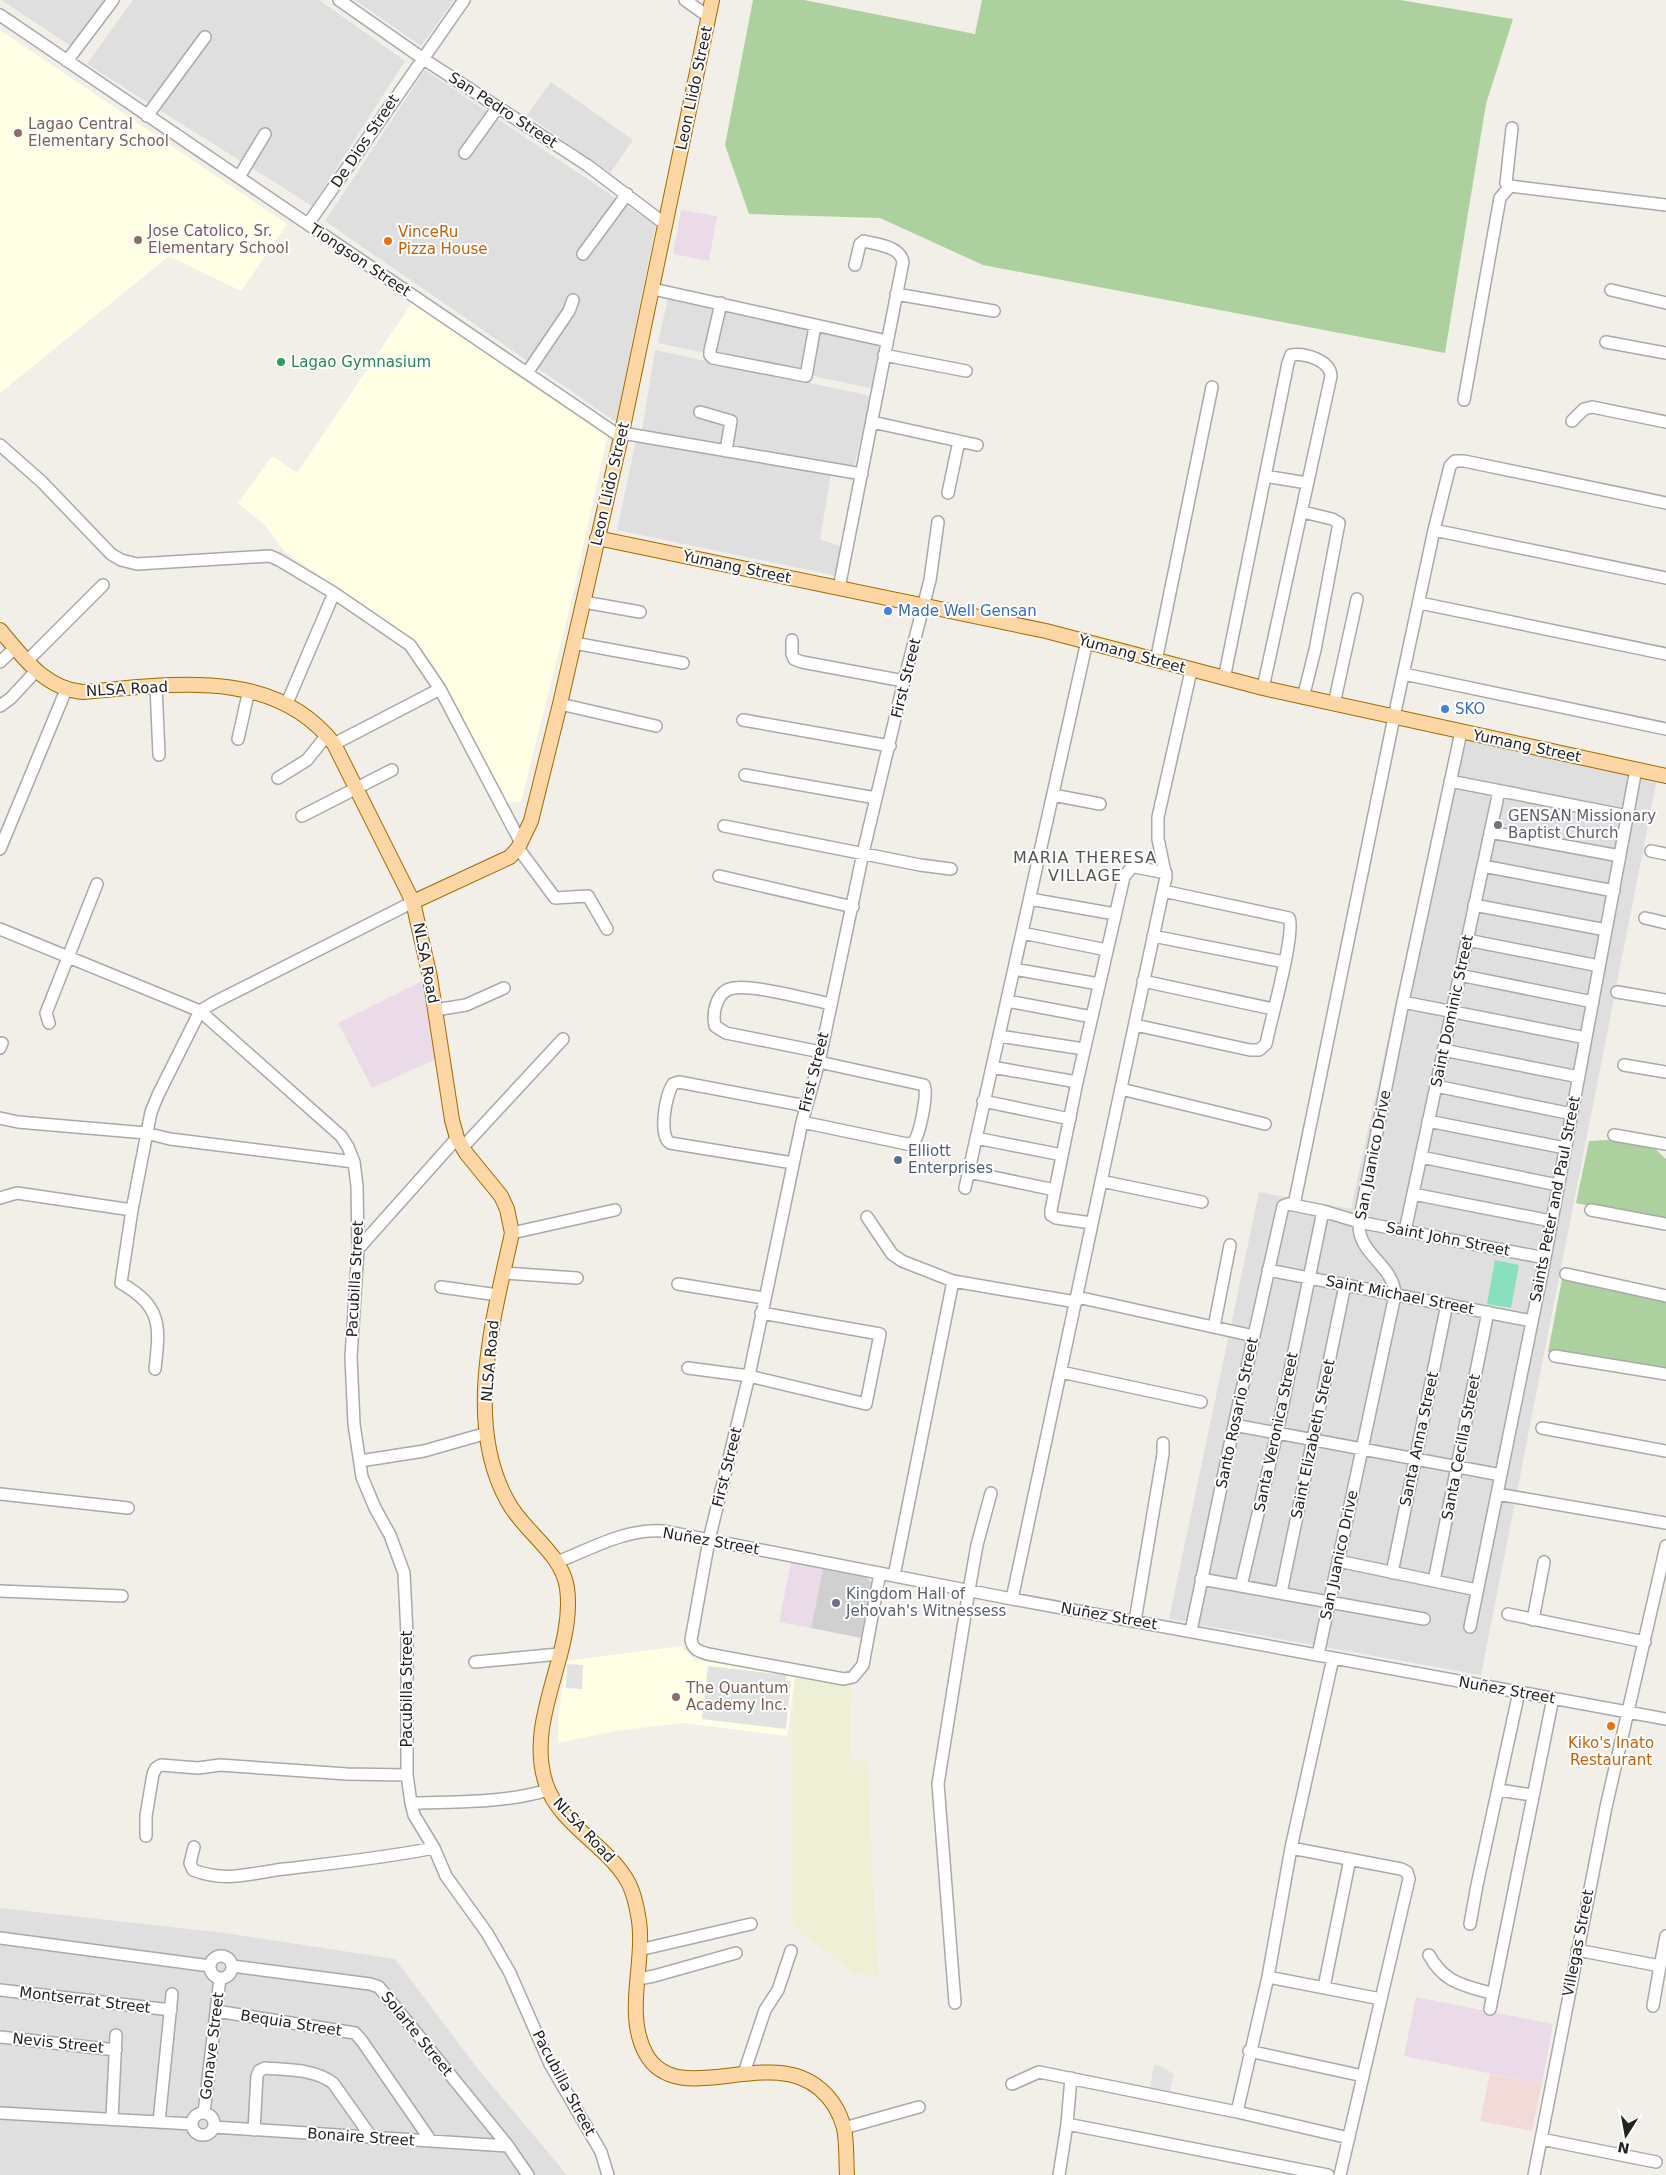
<svg xmlns="http://www.w3.org/2000/svg" width="1666" height="2175" viewBox="0 0 1666 2175" font-family="'DejaVu Sans',sans-serif">
	<rect width="100%" height="100%" fill="#f2efe9"/>
	<!-- residential -->
	<path fill="#e0dfdf" d="M1,0H108L74,48Z
		M133,0H319L405,61L312,206L87,64Z
		M355,0H454L421,46Z
		M425,70L656,225L616,422L325,221Z
		M551,82L633,140L610,173L527,115Z
		M668,298L884,344L874,389L658,343Z
		M655,350L871,396L854,468L642,431Z
		M637,436L831,473L820,539L842,547L837,576L617,530Z
		M1453,737L1657,779L1481,1675L1169,1619L1259,1192L1351,1209Z
		M0,1908L225,1933L395,1959L478,2069L567,2175H0Z"/>
	<!-- commercial -->
	<path fill="#f2dad9" d="M1490,2074L1542,2084L1532,2131L1480,2121Z"/>
	<!-- industrial -->
	<path fill="#ebdbe8" d="M681,210L717,216L709,261L673,254Z
		M430,977L441,1057L372,1088L338,1023Z
		M791,1562L823,1569L811,1628L779,1622Z
		M1416,1997L1553,2024L1542,2084L1404,2056Z"/>
	<!-- education -->
	<path fill="#ffffe5" d="M0,30L287,224L241,291L169,256L0,393Z
		M412,303L608,433L568,616L521,802L505,803L434,664L415,641L285,552L265,525L238,503L272,456L297,473Z
		M681,1646L694,1660L795,1674L787,1736L682,1723L615,1731L558,1743V1720L566,1661Z"/>
	<!-- religious -->
	<path fill="#d0d0d0" d="M823,1569L867,1577L871,1583L861,1638L811,1628Z"/>
	<!-- farmland -->
	<path fill="#eef0d5" d="M795,1674L851,1683L850,1757L868,1764L872,1867L879,1976L855,1974L793,1926L792,1737Z"/>
	<!-- forest -->
	<path fill="#add19e" d="M753,0H804L975,34L982,0H1400L1513,19L1486,104L1445,353L983,265L880,218L749,214L725,145Z
		M1643,1138L1666,1159V1222L1576,1203L1589,1141Z
		M1563,1274L1666,1297V1374L1548,1352Z"/>
	<!-- pitch -->
	<path fill="#88e0be" d="M1495,1260L1519,1265L1511,1308L1487,1304Z"/>
	<!-- parking -->
	<path fill="#e2e2e2" d="M567,1664L583,1665L582,1689L566,1688Z
		M708,1666L787,1675L786,1681H791L786,1729L702,1719Z
		M1154,2065L1161,2066L1174,2074L1169,2094L1150,2089Z"/>
	<g fill="none" stroke-linecap="round" stroke-linejoin="round">
		<defs>
			<path id="minor" d="M339,0L422,58L587,165L665,224
				M685,0L709,17
				M0,15L621,437
				M67,61L113,0
				M147,116L205,37
				M1512,128L1506,183L1510,186L1666,205
				M465,153L498,107
				M239,177L265,134
				M308,224L464,0
				M583,254L627,194
				M653,289L887,341
				M1611,290L1666,303
				M896,294L994,311
				M721,303L710,351V355L713,358L806,376L815,326
				M1606,342L1666,353
				M884,355L966,371
				M527,373L569,311L573,300
				M1464,400L1500,198L1510,186
				M700,412L731,421L726,451
				M1572,421L1584,409L1592,407L1666,422
				M872,422L977,445
				M622,433L862,474
				M0,445L42,482L111,554L121,560L137,564L270,556L279,560L334,593L410,645L440,689L521,843
				M1265,476L1307,483
				M948,493L959,441
				M1303,512L1332,519L1339,523L1315,650L1303,698
				M1434,530L1666,578
				M839,588L903,262C900,246 878,245 864,241L860,244L855,265
				M584,602L640,612
				M1420,603L1666,654
				M792,640V654L794,659L802,662L904,681
				M574,643L683,663
				M27,661L103,585
				M1156,661L1212,387
				M0,662L15,648
				M1404,674L1666,729
				M1224,679L1288,363L1291,355C1305,353 1330,360 1331,376L1263,688
				M156,686L159,755
				M287,703L334,593
				M560,704L656,726
				M1334,704L1357,599
				M0,706L11,698L36,671
				M743,720L890,746
				M238,739L249,690
				M334,744L440,689
				M745,775L876,798
				M278,778L307,760L327,735
				M1450,781L1628,816
				M1053,795L1100,804
				M302,816L392,770
				M724,826L920,865L951,869
				M1490,832L1620,856
				M518,848L555,898L588,896L607,929
				M0,849L66,690
				M1651,851L1666,854
				M1483,866L1614,891
				M719,876L853,907
				M1030,899L1115,914
				M1474,905L1606,930
				M1645,918L1666,923
				M0,929L200,1011L215,1002L413,902
				M1022,933L1107,950
				M1153,936L1284,962
				M1467,940L1599,966
				M1014,969L1099,984
				M1459,975L1593,1002
				M1143,981L1273,1009
				M1617,992L1666,1000
				M1007,1001L1092,1017
				M1403,1002L1586,1038
				M435,1010L466,1005L504,988
				M49,1023L46,1013L97,884
				M1135,1025L1250,1050H1259L1266,1044C1270,1023 1296,932 1289,918L1163,891
				M999,1036L1084,1049
				M0,1048L2,1043
				M1443,1050L1579,1077
				M821,1052L726,1033L715,1026C712,1011 717,990 734,988C755,985 807,999 831,1004
				M1624,1065L1666,1072
				M992,1067L1077,1082
				M1436,1086L1572,1114
				M1121,1089L1265,1124
				M983,1101L1070,1119
				M0,1118L18,1122L146,1133L170,1139L354,1162
				M1428,1121L1565,1148
				M802,1122L907,1144L913,1143C920,1135 928,1094 924,1085L819,1062
				M1614,1135L1666,1144
				M976,1138L1062,1155
				M463,1147L563,1039
				M1421,1157L1558,1185
				M793,1163L670,1143C658,1135 666,1094 673,1084L679,1082L806,1106
				M969,1172L1055,1190
				M1101,1181L1202,1202
				M965,1188L1087,641
				M1413,1194L1551,1221
				M0,1198L17,1193L132,1210
				M1294,1205L1394,717L1434,530L1450,466L1455,461H1464L1666,503
				M1591,1210L1666,1224
				M867,1217L892,1254L902,1261L953,1281L1076,1302
				M1092,1223L1056,1218L1051,1215V1210L1077,1082L1124,877L1131,868L1135,867L1166,873
				M1405,1231L1499,791
				M512,1233L615,1210
				M358,1249L457,1138
				M1268,1270L1532,1321
				M503,1273L577,1278
				M1566,1274L1666,1296
				M678,1284L764,1298
				M441,1287L498,1295
				M1077,1297L1254,1336
				M1214,1327L1230,1245
				M1555,1356L1666,1374
				M688,1368L749,1376L866,1404L880,1334L761,1313
				M155,1369C160,1325 162,1307 121,1283L132,1210L151,1112L158,1095L200,1011L341,1136L348,1147L354,1162L357,1186L358,1249L351,1357L354,1424L362,1477L375,1508L390,1535L404,1573L407,1635V1775L411,1803L414,1815L434,1848L446,1876L487,1933L510,1973L550,2064L601,2152L608,2175
				M1061,1372L1201,1402
				M1234,1425L1501,1475
				M1542,1428L1666,1451
				M360,1461L424,1451L487,1433
				M0,1494L128,1508
				M1497,1494L1666,1523
				M1338,1561L1477,1590
				M557,1562C591,1549 626,1528 664,1531L1012,1599L1666,1719
				M880,1573L863,1665L853,1677L844,1679L708,1654C699,1651 693,1650 691,1640L709,1540L749,1376L802,1122L819,1062L863,853L904,681L930,580L938,522
				M1392,1573L1447,1304
				M894,1576L953,1281
				M1201,1579L1424,1619
				M1434,1581L1488,1312
				M1241,1586L1277,1433L1323,1211
				M0,1591L122,1596
				M1281,1593L1345,1285
				M1012,1599L1166,877L1158,839V817L1191,671
				M1508,1614L1645,1642
				M1533,1620L1544,1562
				M1135,1621L1163,1454V1443
				M1470,1627L1545,1258L1636,769
				M1191,1631L1234,1425L1283,1206L1288,1204L1323,1211L1359,1222L1545,1258
				M1318,1655L1395,1295C1394,1264 1357,1255 1359,1222L1403,1002L1461,732
				M475,1662L559,1654
				M1499,1790L1532,1795
				M411,1803C456,1802 505,1803 548,1790
				M146,1836V1816L153,1774L156,1768L161,1765L198,1768L220,1765L347,1774L407,1775
				M194,1847L190,1863L193,1870C227,1883 250,1873 284,1869C335,1863 384,1858 434,1848
				M1291,1848L1401,1869L1407,1872L1409,1879L1340,2175
				M1470,1924L1477,1885L1519,1692
				M0,1938L210,1966
				M639,1950L751,1924
				M1577,1950L1660,1966L1653,2006
				M1429,1955C1445,1984 1464,1985 1493,1994
				M210 1967a11 11 0 1 1 22 0a11 11 0 1 1-22 0Z
				M232,1966L370,1984L379,1987L508,2146L528,2175
				M1660,1966L1666,1936
				M1268,1977L1381,1999
				M638,1979L654,1976L736,1953
				M1324,1987L1350,1859
				M0,1990L171,2010
				M955,2003L938,1784L969,1590L977,1545L991,1493
				M1490,2009L1553,1698
				M216,2011L355,2033L362,2041L431,2141
				M0,2037L116,2050
				M1249,2051L1363,2076
				M744,2073L765,2010L778,1990L791,1951
				M1012,2084L1039,2072L1237,2112L1349,2138
				M1237,2112L1268,1977L1291,1848L1333,1658
				M0,2113L192,2124
				M204,2113L220,1978
				M192 2124a11 11 0 1 1 22 0a11 11 0 1 1-22 0Z
				M112,2119L116,2035
				M159,2122L172,1994
				M1067,2124L1328,2175
				M214,2127L508,2146
				M844,2128L919,2107
				M254,2130L257,2076L259,2071L265,2068C288,2070 315,2069 333,2083L372,2138
				M1541,2139L1656,2162
				M1059,2175L1067,2124L1071,2078
				M1534,2175L1606,1807L1666,1546"/>
			<path id="major" d="M597,538L1046,631L1263,688L1666,776
				M0,630C23,657 45,689 83,692C170,685 273,666 334,744L413,902L430,977L452,1120L457,1138L466,1153L501,1196L507,1209L512,1233C494,1316 463,1423 508,1502C524,1532 562,1553 567,1588C576,1652 524,1719 546,1784C559,1823 603,1843 625,1877C632,1887 636,1903 638,1915C647,1960 623,2012 646,2054C678,2111 769,2044 820,2089C832,2099 840,2113 844,2128C847,2143 846,2160 847,2175
				M413,902L510,857L518,848L531,821L560,704L621,437L712,0"/>
		</defs>
		<!-- minor casing -->
		<use href="#minor" stroke="#a9a9a9" stroke-width="14"/>
		<!-- major casing -->
		<use href="#major" stroke="#a06b00" stroke-width="16"/>
		<!-- minor -->
		<use href="#minor" stroke="#fff" stroke-width="11"/>
		<!-- major -->
		<use href="#major" stroke="#fcd6a4" stroke-width="14"/>
	</g>
	<!-- markers -->
	<g fill="#8d6e63" stroke="#fff" stroke-width="2">
		<circle cx="18" cy="133" r="5"/>
		<circle cx="138" cy="240" r="5"/>
		<circle cx="676" cy="1697" r="5"/>
	</g>
	<g fill="#e8710a" stroke="#fff" stroke-width="2">
		<circle cx="388" cy="241" r="5"/>
		<circle cx="1611" cy="1726" r="5"/>
	</g>
	<circle fill="#2e9e5b" stroke="#fff" stroke-width="2" cx="281" cy="362" r="5"/>
	<g fill="#3f7fe0" stroke="#fff" stroke-width="2">
		<circle cx="888" cy="611" r="5"/>
		<circle cx="1445" cy="709" r="5"/>
	</g>
	<g fill="#6b7280" stroke="#fff" stroke-width="2">
		<circle cx="1498" cy="825" r="5"/>
		<circle cx="836" cy="1603" r="5"/>
	</g>
	<circle fill="#5c6f8a" stroke="#fff" stroke-width="2" cx="898" cy="1160" r="5"/>
	<g text-anchor="middle" dominant-baseline="central" stroke-width="4" stroke-linejoin="round" paint-order="stroke">
		<!-- street labels -->
		<g font-size="15" fill="#222" stroke="#fff">
			<text transform="translate(694 88) rotate(-78)">Leon Llido Street</text>
			<text transform="translate(503 110) rotate(33)">San Pedro Street</text>
			<text transform="translate(365 141) rotate(-56)">De Dios Street</text>
			<text transform="translate(360 260) rotate(34)">Tiongson Street</text>
			<text transform="translate(610 484) rotate(-77)">Leon Llido Street</text>
			<text transform="translate(737 567) rotate(12)">Yumang Street</text>
			<text transform="translate(1132 654) rotate(15)">Yumang Street</text>
			<text transform="translate(906 678) rotate(-76)">First Street</text>
			<text transform="translate(127 689) rotate(-3)">NLSA Road</text>
			<text transform="translate(1527 746) rotate(12)">Yumang Street</text>
			<text transform="translate(426 963) rotate(79)">NLSA Road</text>
			<text transform="translate(1452 1011) rotate(-78)">Saint Dominic Street</text>
			<text transform="translate(814 1072) rotate(-76)">First Street</text>
			<text transform="translate(1373 1155) rotate(-79)">San Juanico Drive</text>
			<text transform="translate(1555 1199) rotate(-79)">Saints Peter and Paul Street</text>
			<text transform="translate(1448 1239) rotate(11)">Saint John Street</text>
			<text transform="translate(355 1279) rotate(-87)">Pacubilla Street</text>
			<text transform="translate(1400 1295) rotate(11)">Saint Michael Street</text>
			<text transform="translate(490 1361) rotate(-85)">NLSA Road</text>
			<text transform="translate(1237 1413) rotate(-78)">Santo Rosario Street</text>
			<text transform="translate(1276 1432) rotate(-78)">Santa Veronica Street</text>
			<text transform="translate(1313 1439) rotate(-78)">Saint Elizabeth Street</text>
			<text transform="translate(1419 1439) rotate(-78)">Santa Anna Street</text>
			<text transform="translate(1461 1447) rotate(-79)">Santa Cecilla Street</text>
			<text transform="translate(727 1467) rotate(-76)">First Street</text>
			<text transform="translate(711 1541) rotate(10)">Nuñez Street</text>
			<text transform="translate(1339 1555) rotate(-78)">San Juanico Drive</text>
			<text transform="translate(1109 1616) rotate(10)">Nuñez Street</text>
			<text transform="translate(407 1689) rotate(-90)">Pacubilla Street</text>
			<text transform="translate(1507 1690) rotate(10)">Nuñez Street</text>
			<text transform="translate(584 1830) rotate(47)">NLSA Road</text>
			<text transform="translate(1578 1943) rotate(-79)">Villegas Street</text>
			<text transform="translate(85 2000) rotate(7)">Montserrat Street</text>
			<text transform="translate(291 2023) rotate(9)">Bequia Street</text>
			<text transform="translate(417 2034) rotate(51)">Solarte Street</text>
			<text transform="translate(58 2043) rotate(6)">Nevis Street</text>
			<text transform="translate(212 2046) rotate(-83)">Gonave Street</text>
			<text transform="translate(564 2083) rotate(62)">Pacubilla Street</text>
			<text transform="translate(361 2137) rotate(4)">Bonaire Street</text>
		</g>
		<!-- education labels -->
		<g font-size="15" fill="#785e54" stroke="#fff" text-anchor="start">
			<text x="28" y="124">Lagao Central<tspan x="28" dy="17">Elementary School</tspan></text>
			<text x="148" y="231">Jose Catolico, Sr.<tspan x="148" dy="17">Elementary School</tspan></text>
			<text x="686" y="1688">The Quantum<tspan x="686" dy="17">Academy Inc.</tspan></text>
		</g>
		<!-- food labels -->
		<g font-size="15" fill="#c56008" stroke="#fff" text-anchor="start">
			<text x="398" y="232">VinceRu<tspan x="398" dy="17">Pizza House</tspan></text>
			<text x="1611" y="1743" text-anchor="middle">Kiko's Inato<tspan x="1611" dy="17">Restaurant</tspan></text>
		</g>
		<!-- leisure labels -->
		<g font-size="15" fill="#27864d" stroke="#fff" text-anchor="start">
			<text x="291" y="362">Lagao Gymnasium</text>
		</g>
		<!-- shop labels -->
		<g font-size="15" fill="#366cbe" stroke="#fff" text-anchor="start">
			<text x="898" y="611">Made Well Gensan</text>
			<text x="1455" y="709">SKO</text>
		</g>
		<!-- worship labels -->
		<g font-size="15" fill="#5b616d" stroke="#fff" text-anchor="start">
			<text x="1508" y="816">GENSAN Missionary<tspan x="1508" dy="17">Baptist Church</tspan></text>
			<text x="846" y="1594">Kingdom Hall of<tspan x="846" dy="17">Jehovah's Witnessess</tspan></text>
		</g>
		<!-- service labels -->
		<g font-size="15" fill="#4e5e75" stroke="#fff" text-anchor="start">
			<text x="908" y="1151">Elliott<tspan x="908" dy="17">Enterprises</tspan></text>
		</g>
		<!-- neighbourhood labels -->
		<g font-size="16" letter-spacing="1" fill="#555" stroke="#fff">
			<text x="1085" y="857">MARIA THERESA<tspan x="1085" dy="18">VILLAGE</tspan></text>
		</g>
	</g>
	<!-- north arrow -->
	<g transform="translate(1626 2135) rotate(191)" stroke="#ffffff" stroke-width="4" paint-order="stroke">
	<path d="M0-4L9 19L0 12L-9 19Z" fill="#222222"/>
	<text y="-8" font-size="14" font-weight="bold" text-anchor="middle" fill="#222222">N</text>
	</g>
</svg>
